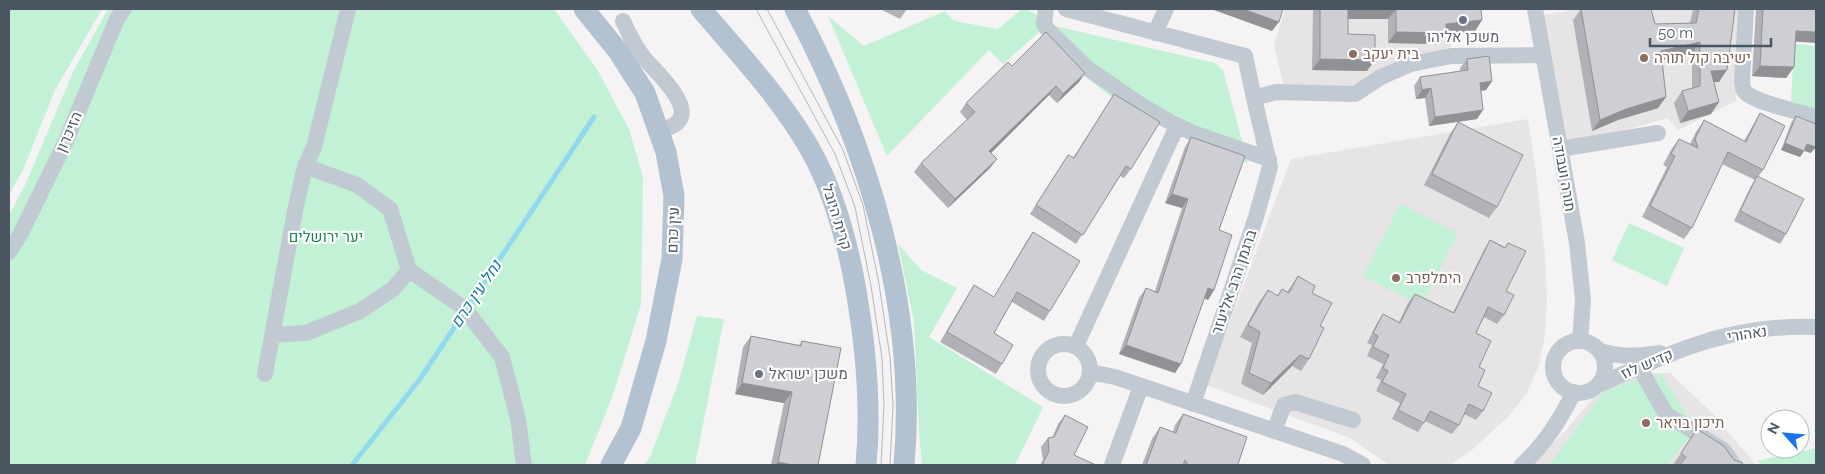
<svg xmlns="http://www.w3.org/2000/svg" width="1825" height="474" viewBox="0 0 1825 474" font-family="Raleway,Heebo,sans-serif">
	<rect width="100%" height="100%" fill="#f5f3f3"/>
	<!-- education -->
	<path fill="#e6e4e5" d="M1285,9H1445L1451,47L1372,75L1349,88L1283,84L1274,45Z
		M1578,9H1738L1736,101L1678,130L1668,118L1618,132L1566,140L1544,15Z
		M1528,119L1535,165L1545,256L1547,300L1545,335L1539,365L1527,393L1510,415L1472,450L1450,465H1389L1350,438L1206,385L1291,159Z
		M1643,373H1670L1711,412L1756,465H1532L1566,430L1601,389Z"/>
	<!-- green -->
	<path fill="#c3f1d5" d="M9,9H102L55,90L23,170L9,195Z
		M108,9H554L598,71L629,129L643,177L641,304L613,395L585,465H9V216L26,183L73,72Z
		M1022,9H1027L1055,26L1215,63L1223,70L1248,163C1196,143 1145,123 1101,89C1079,72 1059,50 1039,32L1003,64L989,50L887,156L828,16L864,46L945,11L954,21L998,29Z
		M1794,44L1816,46V111L1791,103Z
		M1400,204L1458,233L1421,306L1363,276Z
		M1629,223L1684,248L1667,286L1612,260Z
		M898,244L921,270L957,288L929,337L1043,407L1015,465H922L919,432L914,322Z
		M697,316L724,319L695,465H644L650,457L678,384Z
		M1661,374L1705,443L1690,436L1668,464L1669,465L1550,464L1605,390L1626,384L1640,377Z
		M1816,448V465H1763L1757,461Z"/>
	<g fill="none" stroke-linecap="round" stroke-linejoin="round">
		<!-- stream -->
		<path stroke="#90daee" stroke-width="5" d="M352,465L420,379L594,117"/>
		<!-- minor -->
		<path stroke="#c1cad2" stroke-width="16" d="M1046,9L1044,24L1048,30L1087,68L1144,107L1172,123L1193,133L1269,159
			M1066,9L1245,56L1254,98L1276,92L1355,94L1381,77L1411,64L1451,56L1542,55
			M1535,9L1577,243L1583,300L1580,341
			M1746,9L1742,81C1743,86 1742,89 1745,92C1755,103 1801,112 1816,117
			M623,21C629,34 635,47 645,59C655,71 695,106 677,123C672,127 665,129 659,130
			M1155,33L1166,9
			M1560,149L1658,133
			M305,166L357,185L390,209L409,270L464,308L502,357L518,419L524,465
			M9,252L20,235L65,143L117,19L124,9
			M272,335L306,333L360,311L393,289L409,270
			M1553 367a26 26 0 1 1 52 0a26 26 0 1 1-52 0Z
			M1038 370a26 26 0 1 1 52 0a26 26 0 1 1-52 0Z
			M1076,346L1177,126
			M1600,351C1623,358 1637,356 1660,353
			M1639,367L1666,414L1723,450L1734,465
			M1090,372L1115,377L1343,454L1363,465
			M265,374L295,211L305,166L314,147L348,9
			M1598,385C1631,371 1664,355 1698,344C1733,332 1779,325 1816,327
			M1193,404L1256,217L1270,167L1254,98
			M1274,431L1284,405L1295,402L1353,420
			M1112,465L1141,386
			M1522,465C1545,444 1560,420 1574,392"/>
		<!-- major -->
		<path stroke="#b3c2d1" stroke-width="21" d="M584,9L618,51L645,93L666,152L674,196L672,259L656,341L631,428L611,465
			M701,9C739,54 781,98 810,149C832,188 844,230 853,274C865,337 872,401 866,465
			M795,9C868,146 918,309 904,465"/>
		<!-- tram -->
		<path stroke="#b5b8bd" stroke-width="1" d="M756,9L835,154L855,207L871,286L882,358L884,406L881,465
			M767,9L843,150L863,205L879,284L890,357L893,406L890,465"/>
	</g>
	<!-- wall -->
	<path fill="#b0b2b7" d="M880,9H907L900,19Z
		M1313,9H1481L1482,20L1475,31L1444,34L1438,44L1388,43V19H1348V34L1367,71L1312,70Z
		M1581,9L1655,24L1690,23L1693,9H1735L1719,82H1714L1711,114L1680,123L1674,103L1682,91L1692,88V53L1662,60L1666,97L1658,108L1618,120L1592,131L1573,20Z
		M1756,9H1816L1795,42L1794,67L1786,78L1752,76Z
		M1467,59L1492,81L1486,90L1481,91L1477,119L1429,126L1425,98L1416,99L1414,86L1420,77L1460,71V68Z
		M1012,66L1079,82L1057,103L1049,95L991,153L990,168L948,208L914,172L921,163L967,120L960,112L966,103Z
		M1114,94L1131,169L1124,178L1120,176L1076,244L1030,214L1068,155L1073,158Z
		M1760,113L1763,170L1758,177L1786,234L1780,244L1734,221L1751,186L1755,180L1722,164L1692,228L1684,239L1642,217L1667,167L1663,165L1671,150L1679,139L1690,144L1696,132L1704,120L1744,141L1753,125Z
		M1796,116L1811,153L1804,151L1800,157L1781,150L1791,123Z
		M1458,122L1497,207L1489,218L1424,185L1450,134Z
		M1191,137L1219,230L1214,290L1208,300L1205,298L1175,373L1119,354L1139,298L1146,288L1155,291L1182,208L1165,203L1185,147Z
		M1033,232L1050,311L1044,321L1012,302L994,333L1002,364L996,374L940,342L968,295L974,285L994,297L1026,242Z
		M1490,240L1505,247L1508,243L1506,291L1504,315L1497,324L1484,317L1476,333L1479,367L1478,386L1483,411L1476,420L1464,414L1459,425L1452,434L1425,421L1418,432L1392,419L1400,403L1376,391L1381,380L1376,378L1383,364L1367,356L1372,345L1367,343L1377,323L1383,314L1399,322L1408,303L1415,294L1453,313L1484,250Z
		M1298,276L1312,293L1320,326L1309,359L1301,371L1292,366L1263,395L1241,384L1252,343L1240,337L1259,302L1268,290L1277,296L1282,289L1287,292Z
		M751,336L799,345L802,341L818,465H771L784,403L735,394L743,347Z
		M1183,414L1238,464V465H1142L1152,439L1160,427L1173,432L1175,425Z
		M1065,415L1074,455L1096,465H1040L1043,460L1041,447L1048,438H1052L1058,424Z
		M1697,429L1734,460L1741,465H1673Z"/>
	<!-- shaded-wall -->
	<path fill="#909195" d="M1211,9H1243L1279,22L1272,31Z
		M1348,9H1396L1388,19H1341Z
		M1482,20L1475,31L1444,34L1438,44L1388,43L1396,32L1446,24Z
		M1796,31L1816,32V43L1788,41Z
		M1700,42L1692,53L1653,62L1661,51Z
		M1320,59L1375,60L1367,71L1312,70Z
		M1760,66L1794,67L1786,78L1752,76Z
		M1727,70L1719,82H1703L1711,71Z
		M1085,73L1079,82L1057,103L1063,94Z
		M1492,81L1486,90L1473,92L1480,83Z
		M1056,86L1049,95L983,161L989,151Z
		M1431,88L1425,98L1416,99L1422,90Z
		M1666,97L1658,108L1618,120L1592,131L1600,120L1626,109Z
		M1719,102L1711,114L1680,123L1688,111Z
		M1483,110L1477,119L1429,126L1435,117Z
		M1785,143L1804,151L1800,157L1781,150Z
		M1807,144L1816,147L1811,153L1803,150Z
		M997,159L990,168L948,208L955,199Z
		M1172,194L1188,199L1182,208L1165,203Z
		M1208,288L1214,290L1208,300L1202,297Z
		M1126,345L1181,364L1175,373L1119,354Z
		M1300,355L1292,366L1263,395L1271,383Z
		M742,383L792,392L784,403L735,394Z
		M778,462L792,465H775Z"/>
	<!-- building -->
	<path fill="#cdcfd5" stroke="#909195" d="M1243,9H1283L1279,22Z
		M1320,9H1348V34L1375,35V60L1320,59Z
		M1396,9H1481L1482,20L1446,24V33L1396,32Z
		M1581,9H1651L1655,24L1696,23L1699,9H1735L1727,70L1711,71L1719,102L1688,111L1682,91L1700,86V42L1661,51L1666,97L1626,109L1600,120Z
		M1763,9H1816V32L1796,31L1794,67L1760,66Z
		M1046,32L1085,73L1063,94L1056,86L989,151L997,159L955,199L921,163L975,112L966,103L1008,62L1012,66Z
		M1489,56L1492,81L1480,83L1483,110L1435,117L1431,88L1422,90L1420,77L1468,70L1467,59Z
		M1114,94L1160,122L1131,169L1126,166L1083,235L1036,205L1068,155L1074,158Z
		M1760,113L1785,126L1763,170L1728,152L1692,228L1650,206L1675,156L1671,154L1679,139L1698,148L1695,139L1704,120L1746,142Z
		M1796,116L1816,124V147L1807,144L1804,151L1785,143Z
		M1458,122L1523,155L1497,207L1432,174Z
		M1191,137L1245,156L1219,230L1232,235L1214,290L1208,288L1181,364L1126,345L1146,288L1158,293L1188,199L1172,194Z
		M1757,176L1804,199L1786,234L1740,211Z
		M1033,232L1080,261L1050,311L1017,292L994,333L1013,345L1002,364L947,332L974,285L994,297Z
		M1490,240L1505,248L1508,243L1526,251L1506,291L1514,295L1504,315L1488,307L1476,333L1491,341L1479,367L1485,370L1478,386L1492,393L1483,411L1469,404L1459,425L1430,411L1424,423L1398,410L1406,394L1382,382L1388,371L1383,368L1389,355L1373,347L1378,336L1373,333L1383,314L1400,323L1415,294L1454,313Z
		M1298,276L1315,286L1312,293L1332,303L1320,326L1324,328L1309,359L1300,355L1271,383L1249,373L1260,332L1248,325L1268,290L1278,296L1282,289L1289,293Z
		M751,336L801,346L802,341L841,348L818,465H792L778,462L792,392L742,383Z
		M1183,414L1247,437L1238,464V465H1188L1185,460L1183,465H1146L1160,427L1176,433Z
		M1065,415L1088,427L1074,455L1096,465H1042L1049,451L1048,438L1054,437Z
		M1697,429L1724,446L1734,460L1743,463L1741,465H1680L1686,457L1681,453Z"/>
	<!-- markers -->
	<g fill="#6b7280" stroke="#fff" stroke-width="2">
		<circle cx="1463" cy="20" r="5"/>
		<circle cx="759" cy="374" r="5"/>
	</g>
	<g fill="#8d6e63" stroke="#fff" stroke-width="2">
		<circle cx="1353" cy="54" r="5"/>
		<circle cx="1644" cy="58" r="5"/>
		<circle cx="1396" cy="278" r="5"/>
		<circle cx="1646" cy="423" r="5"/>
	</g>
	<g text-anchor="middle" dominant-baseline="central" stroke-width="4.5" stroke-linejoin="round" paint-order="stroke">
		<!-- worship labels -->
		<g font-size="15" fill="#5b616d" stroke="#fff">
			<text x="1463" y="37">משכן אליהו</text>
			<text x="769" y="374" text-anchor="start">משכן ישראל</text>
		</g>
		<!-- education labels -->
		<g font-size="15" fill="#785e54" stroke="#fff" text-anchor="start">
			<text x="1363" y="54">בית יעקב</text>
			<text x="1654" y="58">ישיבה קול תורה</text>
			<text x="1406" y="278">הימלפרב</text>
			<text x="1656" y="423">תיכון בויאר</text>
		</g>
		<!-- street labels -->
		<g font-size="15" fill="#4a5661" stroke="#fff">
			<text transform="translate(69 132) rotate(-66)">הזיכרון</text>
			<text transform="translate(1564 174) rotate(80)">תורה ועבודה</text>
			<text transform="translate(837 217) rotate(73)">קרית היובל</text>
			<text transform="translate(673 230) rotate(-88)">עין כרם</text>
			<text transform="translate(1234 282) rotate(-71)">ברגמן הרב אליעזר</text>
			<text transform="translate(1747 334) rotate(-9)">נאהורי</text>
			<text transform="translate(1647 364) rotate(-23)">קדיש לוז</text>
		</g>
		<!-- park labels -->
		<g font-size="15" fill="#17864f" stroke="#fff">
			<text x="326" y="237">יער ירושלים</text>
		</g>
		<!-- water labels -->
		<g font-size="16" font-style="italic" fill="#0c7c9b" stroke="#fff">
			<text transform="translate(476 294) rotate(-56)">נחל עין כרם</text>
		</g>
	</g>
	<!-- border -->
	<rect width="1825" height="474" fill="none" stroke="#4a5661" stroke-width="20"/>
	<!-- north arrow -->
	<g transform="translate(1785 434) rotate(297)"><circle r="24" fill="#ffffff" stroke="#b7bbc0"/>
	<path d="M0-4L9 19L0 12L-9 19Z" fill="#1a73e8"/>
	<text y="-8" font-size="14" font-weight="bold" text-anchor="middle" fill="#4a5661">N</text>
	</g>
	<!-- scale -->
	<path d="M1650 38v8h121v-8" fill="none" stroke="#4a5661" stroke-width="2.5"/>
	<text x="1658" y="38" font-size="15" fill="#4a5661" stroke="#ffffff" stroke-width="4" paint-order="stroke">50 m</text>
</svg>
